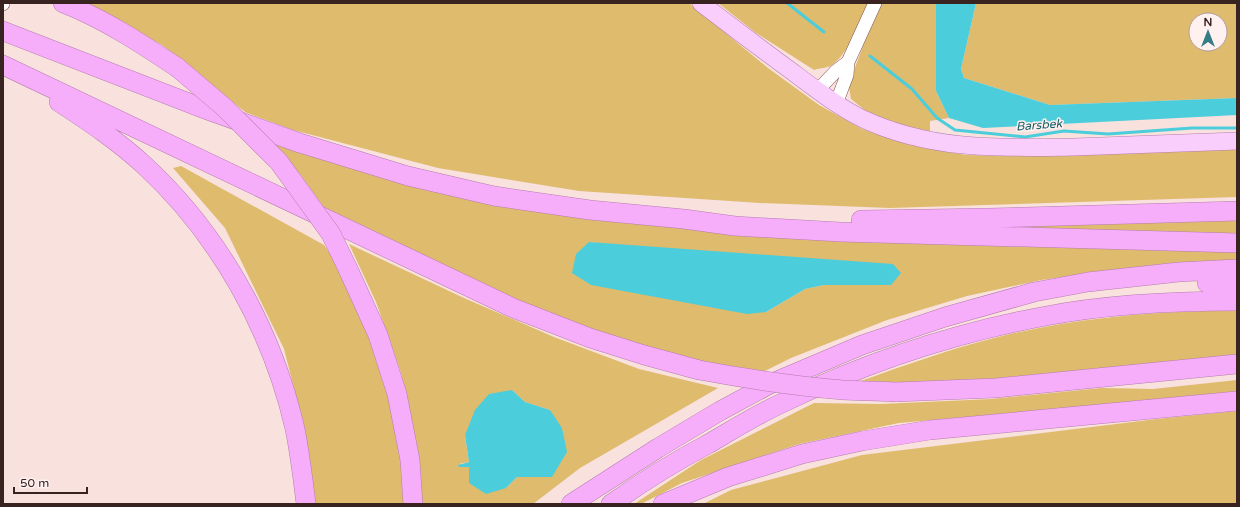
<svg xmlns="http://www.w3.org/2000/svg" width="1240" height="507" viewBox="0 0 1240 507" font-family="'Varela Round',sans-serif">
	<rect width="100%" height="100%" fill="#f9e1de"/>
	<!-- green -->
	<path fill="#dfbb6e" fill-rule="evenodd" d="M82,3H689L768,68L819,105L862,129L907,144L966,155L1006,156L1237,146V197L890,208L760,203L579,191L438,168L293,130L245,112L183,61L162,45Z
		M718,3H868C861,21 848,54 832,65C828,68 820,68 814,70L756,33Z
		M879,3H936V91L949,118L930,121V133L901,125L866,111L851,99L849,87L856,65Z
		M976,3H1237V98L1050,105L964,78L961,69ZM1196,20H1220V44H1196Z
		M271,141L555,213L1237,247V260L1097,272L1041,280L967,296L887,320L791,358L761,373L694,361L602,333L516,301L325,209L300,174ZM589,242L891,285H824L805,289L766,312Z
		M181,166L324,245L333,258L376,351L397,425L405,504H313L303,423L284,349L225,228L173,168Z
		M1237,218V235L992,228V225Z
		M349,244L464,298L554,337L639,369L718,388L580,468L533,504H422L419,456L401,373L376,302ZM512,390L525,402L550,410L552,477H517L506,488L469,483V467L459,464L469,462L465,435Z
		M1203,311H1237V355L1017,377L927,383L858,382C905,365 953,348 1002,336C1068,320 1135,313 1203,311Z
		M1237,380V393L899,423L799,444L682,483L641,504H634L701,460L814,403L881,404L991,399L1102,388L1153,389Z
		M1237,411V504H703L731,490L862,455L1157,419Z"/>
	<!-- water -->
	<path fill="#4bcddb" d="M936,3H976L961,69L964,78L1050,105L1237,98V115L983,128L949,118L936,91Z
		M589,242L893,264L901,273L891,285H824L805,289L766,312L747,314L591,285L572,273L576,254Z
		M512,390L525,402L550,410L562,428L567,452L552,477H517L506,488L486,494L469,483V467H459L458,465L469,462L465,435L475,410L489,394Z"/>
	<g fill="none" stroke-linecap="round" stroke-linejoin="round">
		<!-- stream -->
		<path stroke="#4bcddb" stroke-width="3" d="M787,3L824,32
			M870,56L912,89L937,118L955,130L1025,137L1064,131L1108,134L1192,128H1237"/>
		<defs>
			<path id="minor" d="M3,4V3
				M817,91L836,71L848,62
				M836,104L847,75L848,62L875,3"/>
			<path id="major" d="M701,3C731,26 760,48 790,70C814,88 837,106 863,119C932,151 1000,148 1074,147C1128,145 1183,143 1237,141"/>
			<path id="highway" d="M63,3C104,19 142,44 178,68
				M3,31L202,108L300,143L408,176L494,196L590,210L684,219L735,226L841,232L1237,243
				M3,65L513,308L590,338L644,355L699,370
				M59,102C88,121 118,141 144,165C219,234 272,329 295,429C300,454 303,479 306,504
				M861,220L989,218L1237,211
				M348,269L378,335L397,394L410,460L413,504
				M1207,283H1237
				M896,392L996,388L1237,364
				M571,504L658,448L720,411L770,384L862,345L945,317L1034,292L1088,282L1179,272L1237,269
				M611,504C642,482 674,462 708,444C732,430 756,415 782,403C865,363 954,333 1046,316C1108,304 1174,301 1237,301
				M663,504L728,477L802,454L862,441L930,430L1237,401"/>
		</defs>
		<!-- minor casing -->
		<use href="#minor" stroke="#82504c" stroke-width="14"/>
		<!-- major casing -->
		<use href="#major" stroke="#b47dae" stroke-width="18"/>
		<!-- highway casing -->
		<use href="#highway" stroke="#b47dae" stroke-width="20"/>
		<!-- minor -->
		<use href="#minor" stroke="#fff" stroke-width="13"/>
		<!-- major -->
		<use href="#major" stroke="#facefc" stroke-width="17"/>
		<!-- highway -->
		<use href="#highway" stroke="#f7aefa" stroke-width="19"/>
		<defs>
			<path id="highway-bridge" d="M178,68L225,108L279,162L331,234L348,269
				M699,370C747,379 795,386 843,390C861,391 878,391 896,392"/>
		</defs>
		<!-- highway-bridge casing -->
		<use href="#highway-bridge" stroke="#b47dae" stroke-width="20" stroke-linecap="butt"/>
		<!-- highway-bridge -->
		<use href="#highway-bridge" stroke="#f7aefa" stroke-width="19"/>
	</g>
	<g text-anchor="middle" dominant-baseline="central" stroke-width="3" stroke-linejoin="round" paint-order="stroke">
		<!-- water labels -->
		<g font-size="12" font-style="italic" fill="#145d64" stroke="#fef1f0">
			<text transform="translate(1039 125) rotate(-4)">Barsbek</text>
		</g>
	</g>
	<!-- border -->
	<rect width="1240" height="507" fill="none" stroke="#392321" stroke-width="8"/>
	<!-- north arrow -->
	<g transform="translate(1208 32)"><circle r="19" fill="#fef1f0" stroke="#af9f9d"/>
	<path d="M0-3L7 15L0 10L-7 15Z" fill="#357d85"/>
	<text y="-6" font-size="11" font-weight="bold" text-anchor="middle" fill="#392321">N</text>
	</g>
	<!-- scale -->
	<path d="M14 487v6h73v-6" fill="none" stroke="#392321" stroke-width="2"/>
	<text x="20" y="487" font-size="12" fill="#392321" stroke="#fef1f0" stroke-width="3" paint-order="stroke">50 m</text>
</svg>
